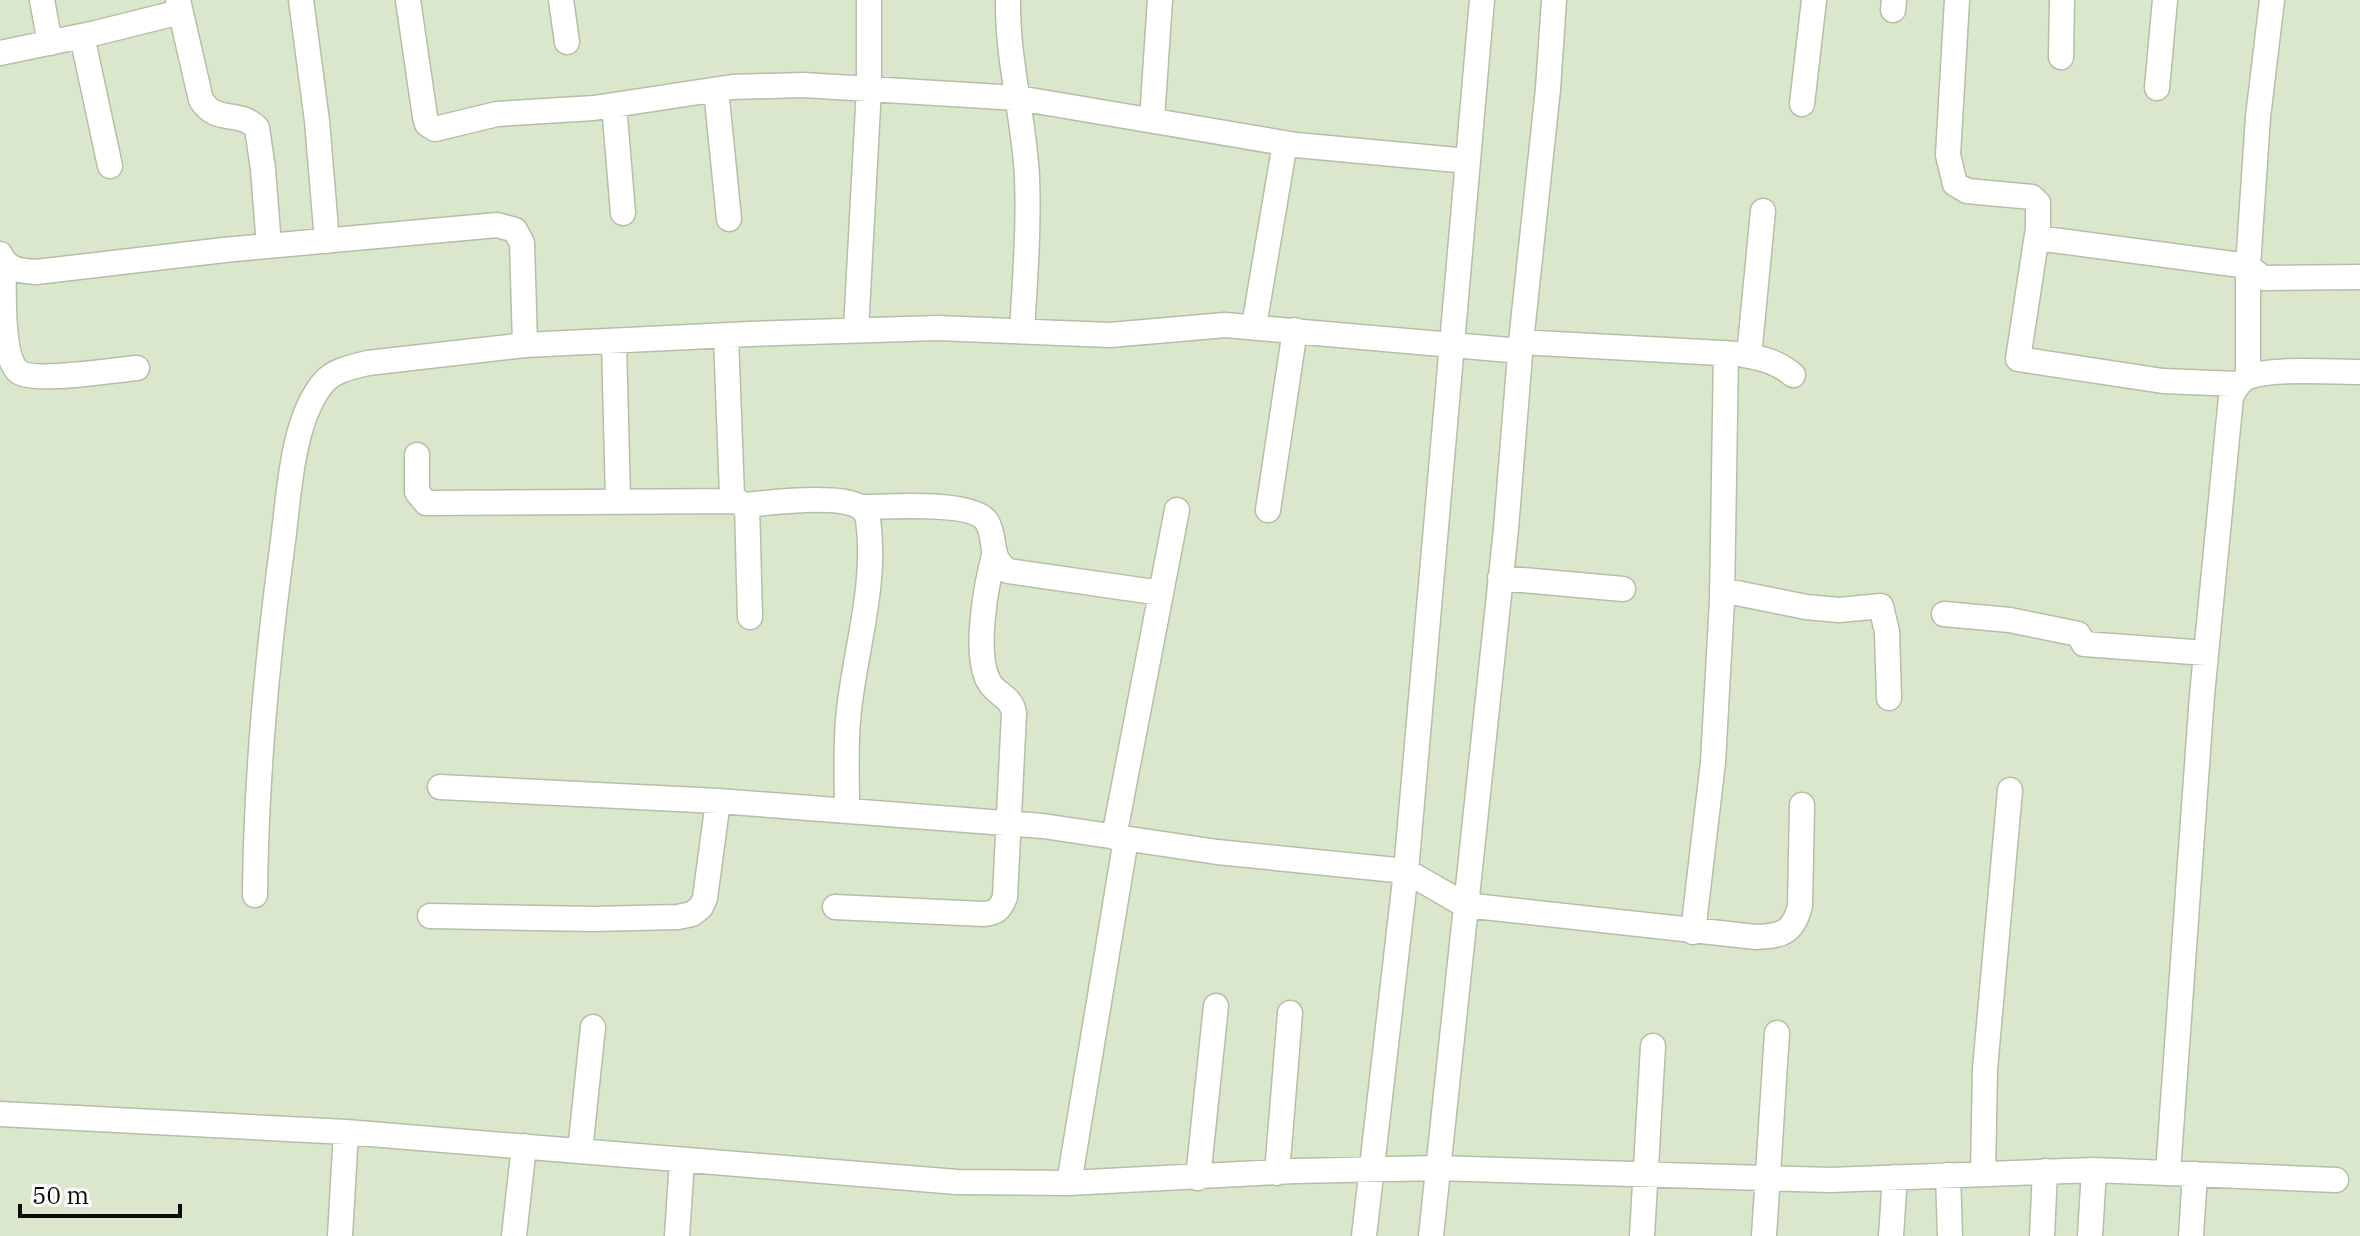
<svg xmlns="http://www.w3.org/2000/svg" width="2360" height="1236" viewBox="0 0 2360 1236" font-family="'IBM Plex Serif',serif">
	<rect width="100%" height="100%" fill="#dae7cd"/>
	<g fill="none" stroke-linecap="round" stroke-linejoin="round">
		<defs>
			<path id="minor" d="M42,0L50,43
				M178,0L201,100C217,125 239,109 257,128L263,169L269,246
				M301,0L317,121L327,241
				M408,0L425,117L427,124L435,129L497,114L594,108L732,87L803,85L1018,98L1296,145L1468,161
				M561,0L567,42
				M1008,0C1007,60 1024,117 1027,177C1029,228 1025,280 1022,331
				M1957,0L1948,155L1955,184L1967,191L2032,197L2038,203V228L2018,359L2163,381L2238,384
				M1893,10L1894,0
				M82,36L110,166
				M0,53L96,33L180,12
				M2061,57L2062,0
				M2157,88L2165,0
				M716,90L729,219
				M1802,104L1814,0
				M614,105L623,213
				M1152,119L1160,0
				M2037,238L2248,266L2263,278L2360,277
				M0,254C7,270 20,271 36,272L224,250L497,225L515,230L522,243L525,345
				M4,262C4,285 0,357 19,372C35,383 114,370 137,368
				M1254,326L1285,143
				M856,330L869,88V0
				M726,336L732,496L741,504L747,505C772,502 834,495 856,505C863,508 866,512 868,519C877,583 856,647 849,710C845,743 847,777 847,810
				M614,342L618,500
				M1521,342L1739,354C1760,358 1777,361 1793,375
				M1749,356L1763,211
				M2248,377V266L2258,117L2272,0
				M417,455V492L426,503L736,501
				M747,505L750,617
				M861,507C885,507 974,500 987,522C997,539 988,558 1008,571L1161,593
				M1268,510L1295,330
				M1500,578L1623,589
				M1722,590L1806,607L1839,610L1881,606L1887,632L1889,698
				M1944,614L2010,620L2078,634L2084,644L2206,653
				M440,787L718,801L1043,826L1217,852L1406,871L1465,905L1756,937C1782,936 1793,933 1800,906L1802,805
				M1114,837L1177,510
				M255,895C256,776 267,659 283,541C289,494 292,419 324,382C335,370 352,367 368,363L525,345L750,334L937,328L1110,335L1225,325L1521,351
				M835,907L983,914C996,913 1000,910 1005,897L1014,713C1011,695 995,695 988,680C974,651 986,586 994,555
				M430,916L593,919L678,917L692,914L701,907L705,898L718,801
				M1693,932L1713,762L1722,601L1726,353
				M0,1114L346,1132L957,1182L1069,1183L1295,1171L1437,1168L1830,1180L2094,1170L2336,1180
				M580,1151L593,1027
				M2168,1172L2202,695L2231,397C2235,389 2238,383 2246,378C2269,367 2333,372 2360,372
				M1277,1173L1290,1013
				M1983,1174L1985,1069L2010,790
				M1948,1175L1950,1236
				M1198,1178L1216,1006
				M1069,1183L1126,839
				M340,1236L346,1132
				M514,1236L524,1146
				M677,1236L682,1160
				M1364,1236L1406,871L1482,0
				M1431,1236L1506,529L1521,342L1548,89L1554,0
				M1642,1236L1653,1046
				M1764,1236L1777,1033
				M1891,1236L1895,1177
				M2042,1236L2045,1171
				M2090,1236L2094,1170
				M2191,1236L2195,1174"/>
		</defs>
		<!-- minor casing -->
		<use href="#minor" stroke="#b3c0a7" stroke-width="27"/>
		<!-- minor -->
		<use href="#minor" stroke="#fff" stroke-width="24"/>
	</g>
	<!-- scale -->
	<path d="M20 1204v12h160v-12" fill="none" stroke="#090d06" stroke-width="4"/>
	<text x="32" y="1204" font-size="24" fill="#090d06" stroke="#ffffff" stroke-width="6" paint-order="stroke">50 m</text>
</svg>
